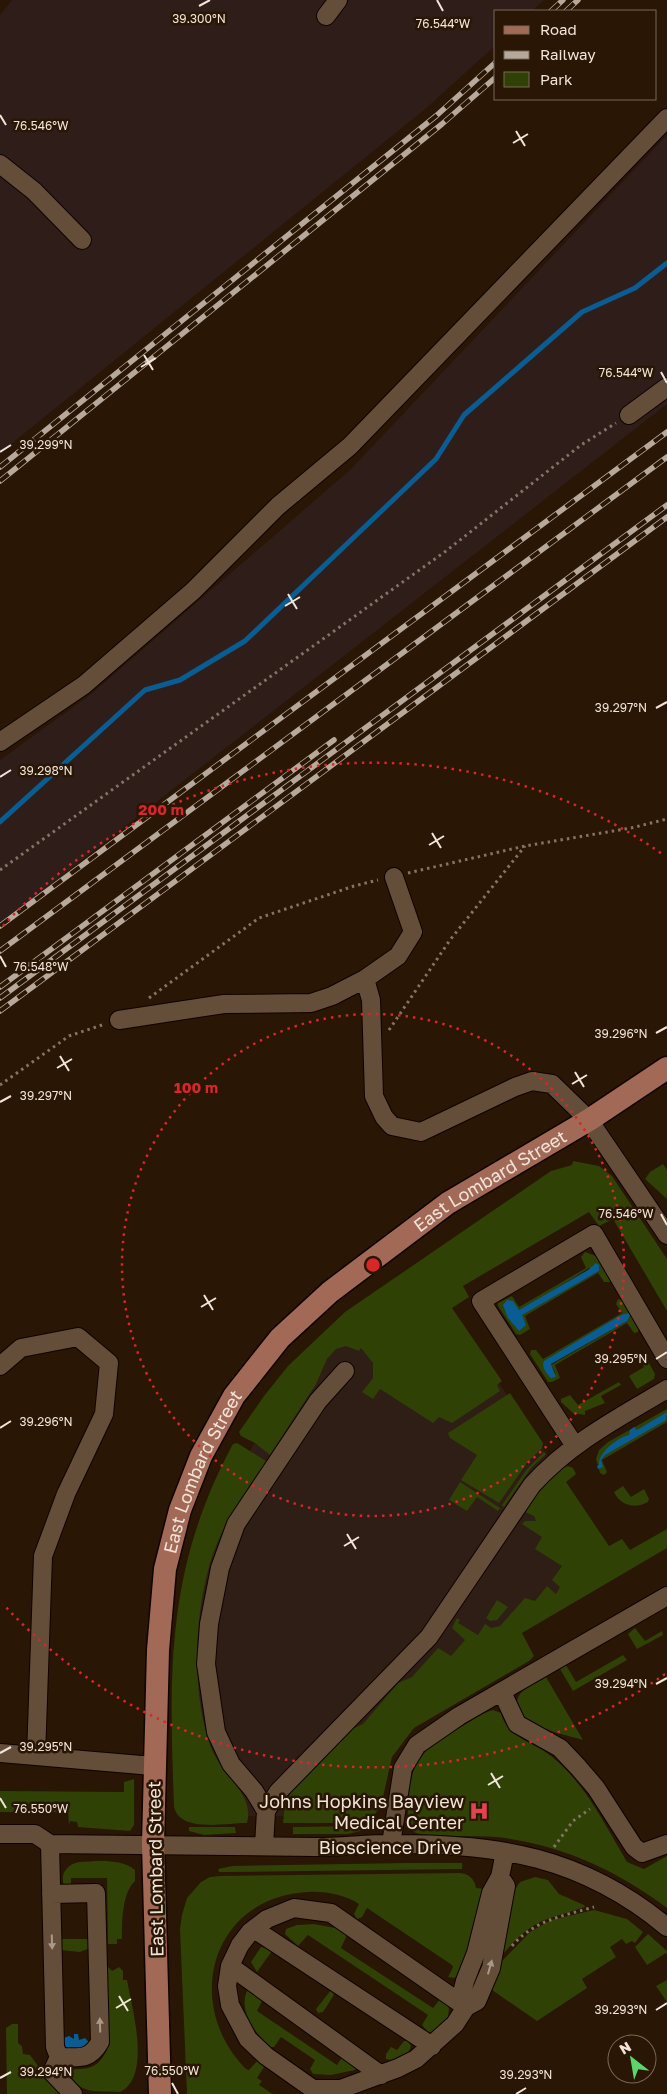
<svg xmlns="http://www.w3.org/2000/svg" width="667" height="2094" viewBox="0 0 667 2094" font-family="'Golos Text',sans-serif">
	<rect width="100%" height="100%" fill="#291604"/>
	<!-- commercial -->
	<path fill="#2e1e15" d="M343,1338L495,1377L617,1560L546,1603L287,1816H209L190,1685L202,1572L236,1475L264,1427Z"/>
	<!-- industrial -->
	<path fill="#2f1d19" d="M12,0H544L532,11H496V45L424,110L0,453V15Z
		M667,135V404L0,924V760L90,695L350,470Z"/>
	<!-- green -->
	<path fill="#2f4104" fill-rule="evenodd" d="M573,1161L599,1166L612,1176L667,1259V1311L613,1219L599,1226L589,1212L463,1286L469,1297L452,1308L502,1381L497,1385L500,1391L452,1423L439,1417L433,1423L380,1389L373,1399L362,1392L373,1378V1363L361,1348L359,1351L346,1346L336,1349L327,1359L316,1384L270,1455L255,1443L241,1436L239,1432L264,1396L288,1366L345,1312L551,1171L572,1165Z
		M663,1164L667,1170V1199L645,1179L650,1172Z
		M585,1252L596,1256L610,1279V1282H604L598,1273L525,1316L530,1329L520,1335L516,1334L498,1306V1303L512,1296L519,1307L586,1268L581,1257ZM589,1268L599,1271L521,1315L526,1325L516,1327L508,1316L540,1299Z
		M618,1299L623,1300L639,1329L638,1332L634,1333L627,1323L555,1365L560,1378L552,1382H548L530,1354L531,1350H536L543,1359L622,1313L616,1304ZM621,1315L627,1321L551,1365L556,1374L544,1362Z
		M641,1353L644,1354L655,1374L654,1379L637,1389L629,1376L644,1367L638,1355Z
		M619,1382L621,1385L601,1396L605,1403L585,1411V1415L573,1413L561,1402V1399L570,1395L578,1405Z
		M510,1393L543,1443L542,1448L527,1463L499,1503L461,1480L477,1455L450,1438L448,1433Z
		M667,1409V1422L602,1460L607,1472L604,1475L600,1473L596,1459L599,1450L608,1442Z
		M237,1443L266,1461C250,1486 231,1511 219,1539C194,1594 189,1694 212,1750C222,1774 255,1795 247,1823C226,1823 180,1833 174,1807C169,1670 166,1568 233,1444Z
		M544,1452L546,1454L531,1468L504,1507L502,1505L527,1469Z
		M568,1466L573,1468L576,1474L566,1482L609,1546L622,1539L630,1550L667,1529V1548L522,1633L534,1656L529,1661L414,1728L392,1757L381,1806L375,1814L365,1823H283L285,1804L292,1790L354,1728L363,1724L398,1683L412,1677L438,1648L451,1656L465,1640L452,1628L457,1618L460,1620L458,1623L478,1635L485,1624L491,1628L500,1626L525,1598L535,1601L547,1586L556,1594L560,1587L552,1580L562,1566L535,1549L542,1537L522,1524L525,1521H536L534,1516L525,1512C535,1496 548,1472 568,1466Z
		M460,1482L500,1508L498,1511L477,1497L467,1511L449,1500Z
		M623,1486L631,1497L644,1489L649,1499L648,1502C636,1509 620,1506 614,1492Z
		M497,1600L508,1607L497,1620L490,1621L486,1618Z
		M635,1628L645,1641L662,1631L663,1635L637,1649L628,1634Z
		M623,1655L627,1660L573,1691L560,1669L566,1665L576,1682Z
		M546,1677L583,1740C567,1735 501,1723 520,1694C526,1686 538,1682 546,1677Z
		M493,1710L501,1713C507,1738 533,1741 551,1756C586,1784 605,1825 627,1862L644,1869L667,1856V1908C618,1871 566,1847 505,1838C489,1835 422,1838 414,1832C406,1827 408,1816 408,1808C410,1761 420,1751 459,1728C470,1722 481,1713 493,1710Z
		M134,1779V1825L130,1831L78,1827L77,1822L70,1821L69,1825L68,1812H0V1791L124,1792V1782Z
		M361,1826L360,1831L348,1834H293V1827Z
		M189,1827H235L236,1833L204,1835L189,1831Z
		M79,1862C95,1861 122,1858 135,1870V1881C122,1893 122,1922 122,1939H117V1944H108L107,1878H71V1891H67C58,1878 64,1865 79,1862Z
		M406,1863H462V1869L229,1872H219L218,1869L232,1866Z
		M459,1873C468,1873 475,1879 476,1888L486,1889L484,1902L459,1975L454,1978L448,1977L453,1967L452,1965L367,1908L362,1917L357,1919L354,1914L359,1904C345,1895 325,1891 308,1892C211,1897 182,2004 246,2069L249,2070L257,2061L264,2067L257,2078L262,2081L259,2085L273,2094H187L180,1929L182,1915L187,1898L201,1882L210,1877L221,1876Z
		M535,1877L548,1880L559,1894L584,1905L585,1907C543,1921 534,1918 503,1954L513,1892L520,1882Z
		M594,1910L627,1919L643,1932L635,1943L632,1941L626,1944L622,1939L610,1947L616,1957L582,1979L587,1988L537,2021L492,1990L502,1961L530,1932L551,1920Z
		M314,1924L335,1928L347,1935L341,1948L433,2008L441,1998L449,2008L448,2018L435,2032H428L422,2025L428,2015L308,1935L298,1946L285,1934L286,1929L297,1925Z
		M648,1934L667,1951V1954L666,1953L647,1965L635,1947Z
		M61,1939H89L90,1948L80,1952L60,1950Z
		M261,1947L269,1948L272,1951L257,1972L251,1962Z
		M108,1967L112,1971L119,1967L123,1971V1980H127C132,2008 152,2077 120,2092C90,2091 83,2094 62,2071C84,2066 94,2075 107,2050Z
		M667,1980V2002L656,1986Z
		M331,1990L334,1995L323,2012L318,2013L316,2009Z
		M247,1991H250L263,1999L257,2011L337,2065L343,2056L357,2067L355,2070L331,2075L313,2074L310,2069L315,2060L281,2037L274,2047H271C256,2035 238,2011 247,1991Z
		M12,2024H18V2043L22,2046L23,2054L30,2055L59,2094H7L6,2028Z
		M404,2041H408L411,2046C408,2057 397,2062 386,2059V2054L391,2047L397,2050Z"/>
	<!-- water -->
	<path fill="#0a5d92" d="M596,1263L599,1265V1271L522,1315L526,1325L519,1331L508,1318L503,1305L507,1300L513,1301L519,1310L588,1270Z
		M629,1313L630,1315L627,1321L551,1364L556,1377L551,1378C547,1374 541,1367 544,1361L621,1315Z
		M667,1412L666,1420L605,1455L601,1460L603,1467L598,1469L597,1466L599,1465C598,1452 619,1437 629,1435L630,1430L634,1427L637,1430Z
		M74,2034H78L79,2040L85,2038L90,2043V2045L79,2048L78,2053L75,2052L74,2048L68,2049L63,2045L64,2038L69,2036L74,2039Z"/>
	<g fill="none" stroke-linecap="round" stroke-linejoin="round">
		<!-- stream -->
		<path stroke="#0a5d92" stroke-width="5" d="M0,822L145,690L180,680L245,641L436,459L464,415L582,312L635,288L667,263"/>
		<defs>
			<path id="minor" d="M326,16L338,0
				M0,164L34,191L82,240
				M629,415L667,387
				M0,742L84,685L193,591L278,506L350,446L667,118
				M394,877L413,932L398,956L365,979L371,1000L374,1096L384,1117L392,1126L421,1132L515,1087L532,1081L552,1084L589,1120L667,1235
				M119,1020L224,1004L311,1003L332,996L365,979
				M0,1366L21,1348L78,1337L109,1363L104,1414L66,1494L43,1556L36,1756
				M575,1446L481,1301L594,1234L667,1359
				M502,1692L517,1724L560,1748L578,1767L596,1788L634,1847L642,1853L667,1844
				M0,1753L153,1766
				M266,1811L278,1792L429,1637L532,1485C570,1443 618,1418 667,1389
				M0,1834H35L50,1844C138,1845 227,1846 315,1847C341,1847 366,1844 391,1844C498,1843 583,1857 667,1927
				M50,1844L55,2047L59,2057C79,2057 89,2061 100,2042L96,1893L51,1894
				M391,1844L403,1768L417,1745L459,1716L667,1596
				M264,1846L266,1811L254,1791L231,1764L216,1732L206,1664L209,1624L220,1568L236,1524L318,1401L345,1371
				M254,1929L432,2046
				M230,1966L381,2075
				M466,2007L331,1913L294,1908L267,1919L250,1932L240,1945L230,1966L227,1986L230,2005L248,2039L266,2056L313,2089H341L398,2068L416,2059L455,2024L466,2007L477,2001L491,1968L506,1886L500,1877
				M466,2007L462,1993L465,1981L476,1953L491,1893L500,1877L505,1852
				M59,2057L52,2072L73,2094"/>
			<g id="major">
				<path id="s1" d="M160,2094L153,1844L158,1650L165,1569L180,1510L201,1456L234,1396L280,1338L330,1292L448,1203L589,1120L667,1068"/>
			</g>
		</defs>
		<!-- minor casing -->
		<use href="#minor" stroke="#100300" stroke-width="20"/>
		<!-- major casing -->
		<use href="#major" stroke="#100300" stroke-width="25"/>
		<!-- path -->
		<path stroke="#857466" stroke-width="3" stroke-dasharray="2.5 4" stroke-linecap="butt" d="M0,870L446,551L581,445L616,423
			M408,873L525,846L631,828L667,819
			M149,998L259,918L354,886L378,880
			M389,1030L450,940L525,846
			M0,1085L69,1036L105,1024
			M554,1847L573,1821L590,1809
			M512,1946C534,1920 563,1916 594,1907"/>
		<!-- minor -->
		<use href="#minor" stroke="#644e3a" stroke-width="18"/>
		<!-- major -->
		<use href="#major" stroke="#a26a56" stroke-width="22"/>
		<defs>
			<path id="rail" d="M551,11L563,0
				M566,11L578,0
				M0,467L436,116L496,62
				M0,481L442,124L496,77
				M0,926L667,432
				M0,951L667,457
				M0,987L334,740
				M0,998L667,505
				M0,1011L667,517"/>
		</defs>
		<!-- rail casing -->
		<use href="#rail" stroke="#b6a89b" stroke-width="5.5"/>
		<!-- rail -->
		<use href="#rail" stroke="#291604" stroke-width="4" stroke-dasharray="11" stroke-linecap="butt"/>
	</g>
	<!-- one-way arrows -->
	<defs><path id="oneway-solid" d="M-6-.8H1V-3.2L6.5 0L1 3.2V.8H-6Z" transform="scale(1.25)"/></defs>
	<g fill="#aa998a">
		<use href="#oneway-solid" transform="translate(52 1942) rotate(88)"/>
		<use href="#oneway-solid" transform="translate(490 1967) rotate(-74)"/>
		<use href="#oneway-solid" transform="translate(100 2025) rotate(-92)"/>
	</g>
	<!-- ticks -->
	<path fill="none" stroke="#f1e4d9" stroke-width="2" d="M437,0L443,11M199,6L210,0M0,115L6,125M516,131L525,146M513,143L528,134M144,355L153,370M141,367L156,358M661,372L667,383M0,452L11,445M288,594L297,609M285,606L300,597M656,708L667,702M0,777L11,770M432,833L441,848M429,845L444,836M0,956L6,967M656,1033L667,1027M60,1056L69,1071M57,1068L72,1059M575,1072L584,1087M572,1084L587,1075M0,1102L11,1096M661,1214L667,1225M204,1295L213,1310M201,1307L216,1298M656,1359L667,1352M0,1428L11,1421M347,1534L356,1549M344,1546L359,1537M656,1684L667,1678M0,1753L11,1747M491,1773L500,1788M488,1785L503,1776M0,1798L6,1808M119,1996L128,2011M116,2008L131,1999M656,2010L667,2003M0,2078L11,2072M172,2083L178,2094M516,2094L526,2088"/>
	<!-- distance rings -->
	<g fill="none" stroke="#d62828" stroke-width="2.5" stroke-dasharray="2.5 5">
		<circle cx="373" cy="1265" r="251"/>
		<path d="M665 1674A502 502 0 0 1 3 1604M3 926A502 502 0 0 1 665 856"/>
	</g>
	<!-- icons -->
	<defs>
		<symbol id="hospital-bare" viewBox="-9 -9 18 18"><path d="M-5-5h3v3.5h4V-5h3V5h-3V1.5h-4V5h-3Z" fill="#e0444e" stroke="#291604" stroke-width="2.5" paint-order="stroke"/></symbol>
	</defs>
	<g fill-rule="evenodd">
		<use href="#hospital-bare" x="465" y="1797" width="28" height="28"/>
	</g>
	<g text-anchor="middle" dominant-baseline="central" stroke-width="5" stroke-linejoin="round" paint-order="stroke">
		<!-- street labels -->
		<g font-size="18" fill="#f1e4d9" stroke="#291604">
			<text stroke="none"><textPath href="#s1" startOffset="1050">East Lombard Street</textPath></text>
			<text stroke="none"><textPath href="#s1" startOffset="630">East Lombard Street</textPath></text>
			<text x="390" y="1847">Bioscience Drive</text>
			<text transform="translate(155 1869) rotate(-91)">East Lombard Street</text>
		</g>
		<!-- poi labels -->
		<g font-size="18" fill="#f1e4d9" stroke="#291604" text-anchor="end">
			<text x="464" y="1801">Johns Hopkins Bayview<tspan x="464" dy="21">Medical Center</tspan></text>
		</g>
	</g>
	<g font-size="12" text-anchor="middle" fill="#f1e4d9" stroke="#291604" stroke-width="5" stroke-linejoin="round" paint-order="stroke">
		<text x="199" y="23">39.300°N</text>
		<text x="443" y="28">76.544°W</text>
		<text x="41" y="130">76.546°W</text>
		<text x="626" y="377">76.544°W</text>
		<text x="46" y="449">39.299°N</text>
		<text x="621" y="712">39.297°N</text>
		<text x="46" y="775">39.298°N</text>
		<text x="41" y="971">76.548°W</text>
		<text x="621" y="1038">39.296°N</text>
		<text x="46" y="1100">39.297°N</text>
		<text x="626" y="1218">76.546°W</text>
		<text x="621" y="1363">39.295°N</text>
		<text x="46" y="1426">39.296°N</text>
		<text x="621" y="1688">39.294°N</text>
		<text x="46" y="1751">39.295°N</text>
		<text x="41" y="1813">76.550°W</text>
		<text x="621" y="2014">39.293°N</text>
		<text x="172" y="2075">76.550°W</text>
		<text x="46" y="2076">39.294°N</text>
		<text x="526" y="2079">39.293°N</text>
	</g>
	<circle cx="373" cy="1265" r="8" fill="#d62828" stroke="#291604" stroke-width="2.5"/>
	<g font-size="15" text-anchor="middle" font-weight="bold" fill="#d62828" stroke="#291604" stroke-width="5" stroke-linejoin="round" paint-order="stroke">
		<text x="161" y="815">200 m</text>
		<text x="196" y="1093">100 m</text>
	</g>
	<!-- legend -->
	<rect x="494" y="10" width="162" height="90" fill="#291604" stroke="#796859"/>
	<rect x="504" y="26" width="25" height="8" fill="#a26a56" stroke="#796859"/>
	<text x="540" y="35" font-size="15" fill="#f1e4d9">Road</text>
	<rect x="504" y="51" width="25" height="8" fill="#b6a89b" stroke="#796859"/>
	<text x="540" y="60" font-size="15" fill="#f1e4d9">Railway</text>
	<rect x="504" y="72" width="25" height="15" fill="#2f4104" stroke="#796859"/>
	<text x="540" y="85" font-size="15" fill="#f1e4d9">Park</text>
	<!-- north arrow -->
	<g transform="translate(632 2059) rotate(329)"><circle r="24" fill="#291604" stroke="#796859"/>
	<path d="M0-4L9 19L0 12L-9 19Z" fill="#5dd56d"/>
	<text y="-8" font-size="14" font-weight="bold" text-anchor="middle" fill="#f1e4d9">N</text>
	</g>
</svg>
